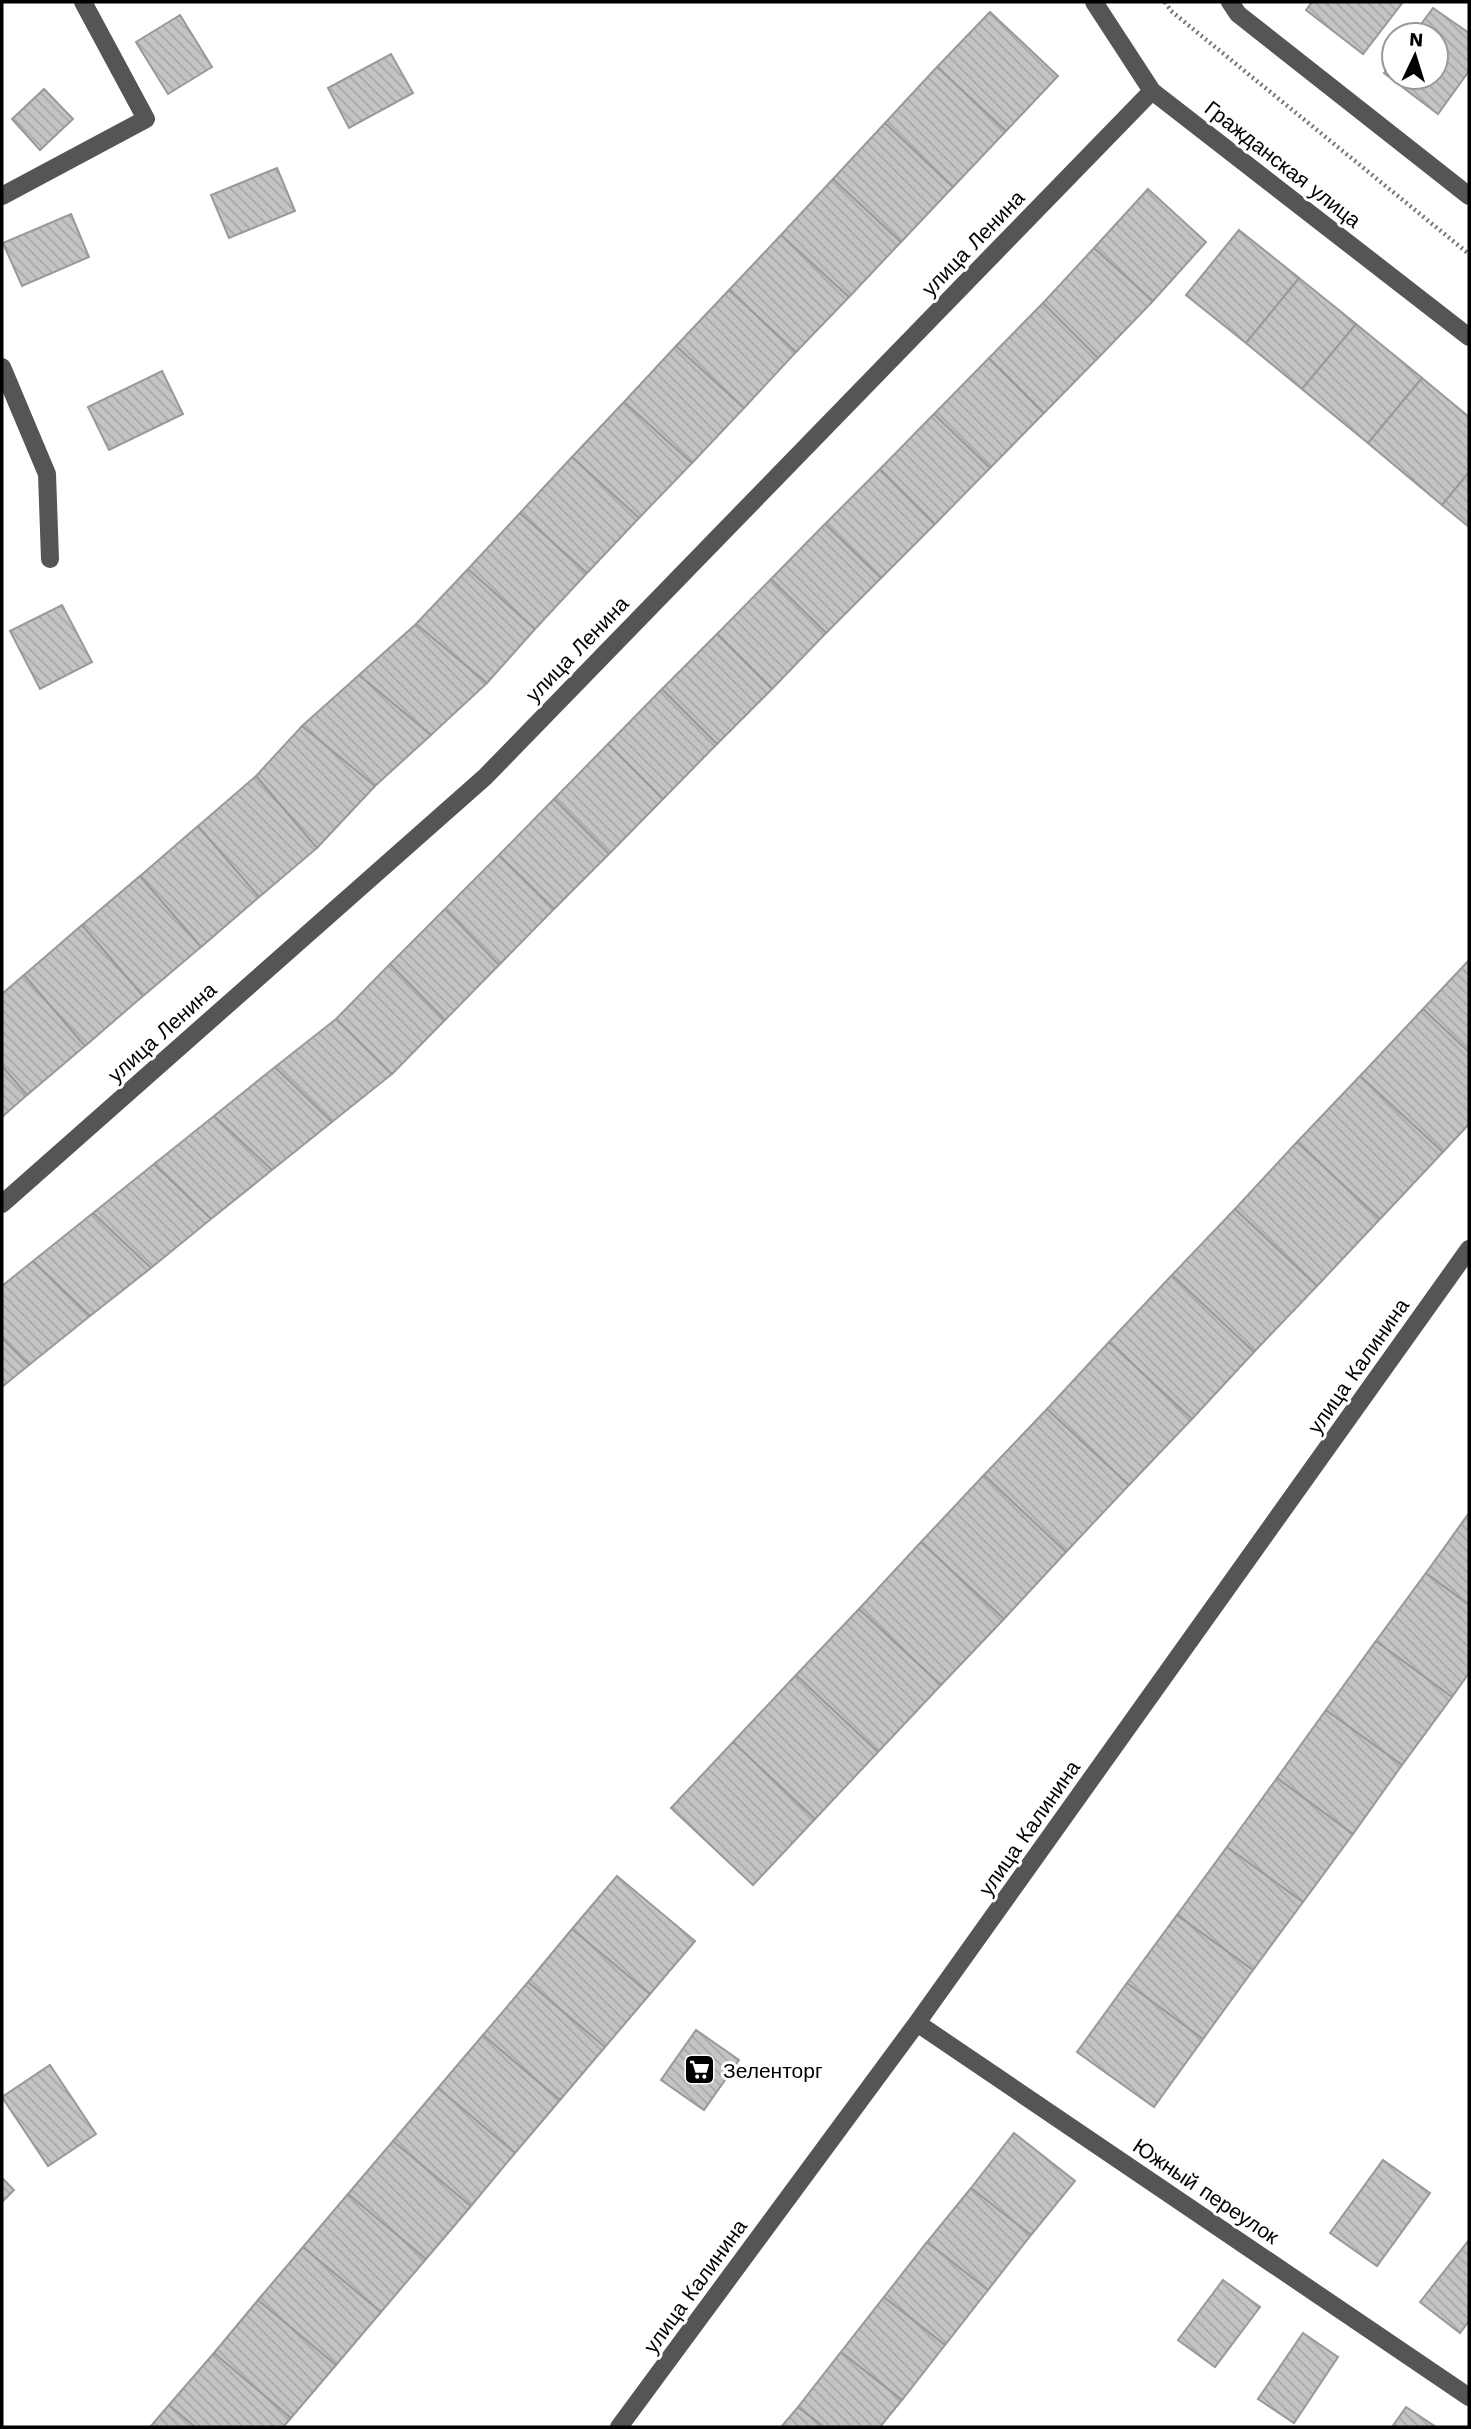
<svg xmlns="http://www.w3.org/2000/svg" width="1471" height="2429" viewBox="0 0 1471 2429" font-family="'Work Sans',sans-serif">
	<defs>
		<pattern id="building-back-hatch" width="6" height="6" patternUnits="userSpaceOnUse" patternTransform="scale(1.75)"><rect width="6" height="6" fill="#c4c4c4"/><path d="M-1 5l2 2M0 0l6 6M5-1l2 2" fill="none" stroke="#a7a7a7"/></pattern>
	</defs>
	<rect width="100%" height="100%" fill="#fff"/>
	<!-- building -->
	<path fill="url(#building-back-hatch)" stroke="#999" stroke-width="2" d="M1312,2H1403L1363,54L1306,10Z
		M1433,8L1469,33V71L1438,114L1384,73L1394,60V77H1436V35H1413Z
		M990,12L1058,76L1006,131L937,67Z
		M180,15L212,67L168,94L136,42Z
		M391,54L413,93L349,128L328,88Z
		M937,67L1006,131L953,187L885,123Z
		M44,89L73,119L40,150L12,119Z
		M885,123L953,187L901,242L833,179Z
		M277,168L295,211L229,238L211,195Z
		M833,179L901,242L849,297L781,235Z
		M1148,189L1206,242L1153,301L1094,248Z
		M71,214L89,257L22,286L3,243Z
		M1239,230L1299,278L1246,343L1186,295Z
		M781,235L849,297L796,352L729,290Z
		M1094,248L1153,301L1098,358L1043,303Z
		M1299,278L1356,324L1302,389L1246,343Z
		M729,290L796,352L744,408L676,346Z
		M1043,303L1098,358L1044,413L989,358Z
		M1356,324L1422,378L1368,443L1302,389Z
		M676,346L744,408L692,463L624,402Z
		M989,358L1044,413L990,468L934,414Z
		M162,371L183,414L109,450L88,407Z
		M1422,378L1469,417V472L1442,505L1368,443Z
		M624,402L692,463L639,518L572,457Z
		M934,414L990,468L935,524L880,469Z
		M572,457L639,518L587,573L520,513Z
		M880,469L935,524L881,578L825,524Z
		M1469,472V527L1442,505Z
		M520,513L587,573L535,629L468,569Z
		M825,524L881,578L826,633L771,579Z
		M468,569L535,629L487,683L416,624Z
		M771,579L826,633L772,689L717,634Z
		M62,605L92,662L40,689L10,631Z
		M416,624L487,683L431,735L359,675Z
		M717,634L772,689L717,744L662,689Z
		M359,675L431,735L375,786L302,726Z
		M662,689L717,744L663,799L608,744Z
		M302,726L375,786L317,848L256,776Z
		M608,744L663,799L609,854L554,799Z
		M256,776L317,848L259,897L198,826Z
		M554,799L609,854L554,909L499,855Z
		M198,826L259,897L201,947L140,876Z
		M499,855L554,909L499,965L445,909Z
		M140,876L201,947L143,996L82,925Z
		M445,909L499,965L445,1020L390,964Z
		M82,925L143,996L85,1046L24,975Z
		M1469,960V1052L1423,1009Z
		M390,964L445,1020L392,1074L336,1019Z
		M24,975L85,1046L27,1095L2,1066V994Z
		M1423,1009L1469,1052V1124L1443,1152L1360,1076Z
		M336,1019L392,1074L332,1122L275,1067Z
		M2,1066L27,1095L2,1117Z
		M275,1067L332,1122L272,1170L214,1116Z
		M1360,1076L1443,1152L1380,1219L1297,1142Z
		M214,1116L272,1170L211,1219L154,1164Z
		M1297,1142L1380,1219L1317,1286L1235,1209Z
		M154,1164L211,1219L151,1268L93,1213Z
		M1235,1209L1317,1286L1254,1352L1172,1275Z
		M93,1213L151,1268L90,1316L33,1261Z
		M33,1261L90,1316L29,1365L2,1338V1286Z
		M1172,1275L1254,1352L1192,1419L1109,1342Z
		M2,1338L29,1365L2,1387Z
		M1109,1342L1192,1419L1129,1485L1047,1409Z
		M1047,1409L1129,1485L1066,1552L984,1475Z
		M984,1475L1066,1552L1004,1619L921,1542Z
		M1469,1513V1605L1426,1573Z
		M921,1542L1004,1619L941,1685L859,1609Z
		M1426,1573L1469,1605V1673L1452,1697L1376,1641Z
		M859,1609L941,1685L878,1752L796,1675Z
		M1376,1641L1452,1697L1402,1765L1326,1710Z
		M796,1675L878,1752L815,1819L733,1742Z
		M1326,1710L1402,1765L1353,1834L1277,1778Z
		M733,1742L815,1819L753,1885L671,1808Z
		M1277,1778L1353,1834L1303,1902L1227,1847Z
		M1227,1847L1303,1902L1253,1970L1177,1915Z
		M617,1876L695,1941L650,1994L572,1929Z
		M1177,1915L1253,1970L1203,2039L1127,1983Z
		M572,1929L650,1994L605,2047L528,1982Z
		M528,1982L605,2047L560,2100L483,2035Z
		M1127,1983L1203,2039L1154,2107L1077,2052Z
		M696,2030L739,2060L704,2110L661,2080Z
		M483,2035L560,2100L515,2153L438,2088Z
		M50,2065L96,2134L48,2166L2,2097Z
		M438,2088L515,2153L471,2206L393,2141Z
		M1014,2133L1075,2181L1031,2235L971,2188Z
		M393,2141L471,2206L426,2259L348,2194Z
		M1383,2160L1430,2193L1377,2266L1330,2233Z
		M2,2178L14,2190L2,2202Z
		M971,2188L1031,2235L988,2290L927,2242Z
		M348,2194L426,2259L381,2312L303,2247Z
		M1469,2240V2321L1460,2333L1420,2302Z
		M927,2242L988,2290L945,2345L884,2297Z
		M303,2247L381,2312L336,2365L258,2300Z
		M1223,2280L1260,2307L1215,2367L1178,2340Z
		M884,2297L945,2345L902,2400L841,2352Z
		M258,2300L336,2365L291,2418L214,2353Z
		M1303,2333L1338,2357L1294,2423L1258,2399Z
		M841,2352L902,2400L880,2427H824L798,2407Z
		M214,2353L291,2418L283,2427H195L169,2405Z
		M169,2405L195,2427H150Z
		M798,2407L824,2427H781Z
		M1406,2407L1436,2427H1392Z"/>
	<g fill="none" stroke-linecap="round" stroke-linejoin="round">
		<!-- path -->
		<path stroke="#777" stroke-width="4.5" stroke-dasharray="2 3.5" stroke-linecap="butt" d="M1165,2L1171,11L1469,254"/>
		<!-- minor -->
		<path stroke="#555" stroke-width="18" d="M1094,2L1152,91L1469,337
			M1230,2L1238,14L1469,196
			M2,196L146,119L83,2
			M2,367L47,474L50,559
			M2,1204L485,777L1152,91
			M917,2023L1469,2397
			M619,2427L917,2023L1469,1249"/>
	</g>
	<!-- icons -->
	<defs>
		<symbol id="supermarket-square" viewBox="-11 -11 22 22"><rect x="-9" y="-9" width="18" height="18" rx="4" fill="#000" stroke="#fff"/><path d="M-6-5.5h2.5l.6 2H6L4.5 2H-2.5L-4.4-4H-6ZM-1.5 3.2a1.3 1.3 0 1 0 .1 0ZM3 3.2a1.3 1.3 0 1 0 .1 0Z" fill="#fff"/></symbol>
	</defs>
	<g fill-rule="evenodd">
		<use href="#supermarket-square" x="682" y="2052" width="35" height="35"/>
	</g>
	<g text-anchor="middle" dominant-baseline="central" stroke-width="6" stroke-linejoin="round" paint-order="stroke">
		<!-- street labels -->
		<g font-size="21" fill="#000" stroke="#fff">
			<text transform="translate(1283 164) rotate(38)">Гражданская улица</text>
			<text transform="translate(973 243) rotate(-46)">улица Ленина</text>
			<text transform="translate(577 649) rotate(-46)">улица Ленина</text>
			<text transform="translate(162 1032) rotate(-42)">улица Ленина</text>
			<text transform="translate(1358 1366) rotate(-55)">улица Калинина</text>
			<text transform="translate(1029 1828) rotate(-55)">улица Калинина</text>
			<text transform="translate(1206 2191) rotate(34)">Южный переулок</text>
			<text transform="translate(695 2286) rotate(-54)">улица Калинина</text>
		</g>
		<!-- poi labels -->
		<g font-size="21" fill="#000" stroke="#fff" text-anchor="start">
			<text x="723" y="2070">Зеленторг</text>
		</g>
	</g>
	<!-- border -->
	<rect width="1471" height="2429" fill="none" stroke="#000000" stroke-width="7"/>
	<!-- north arrow -->
	<g transform="translate(1415 56) rotate(4)"><circle r="33" fill="#ffffff" stroke="#999999" stroke-width="2"/>
	<path d="M0-5L12 26L0 18L-12 26Z" fill="#000000"/>
	<text y="-10" font-size="19" font-weight="bold" text-anchor="middle" fill="#000000">N</text>
	</g>
</svg>
